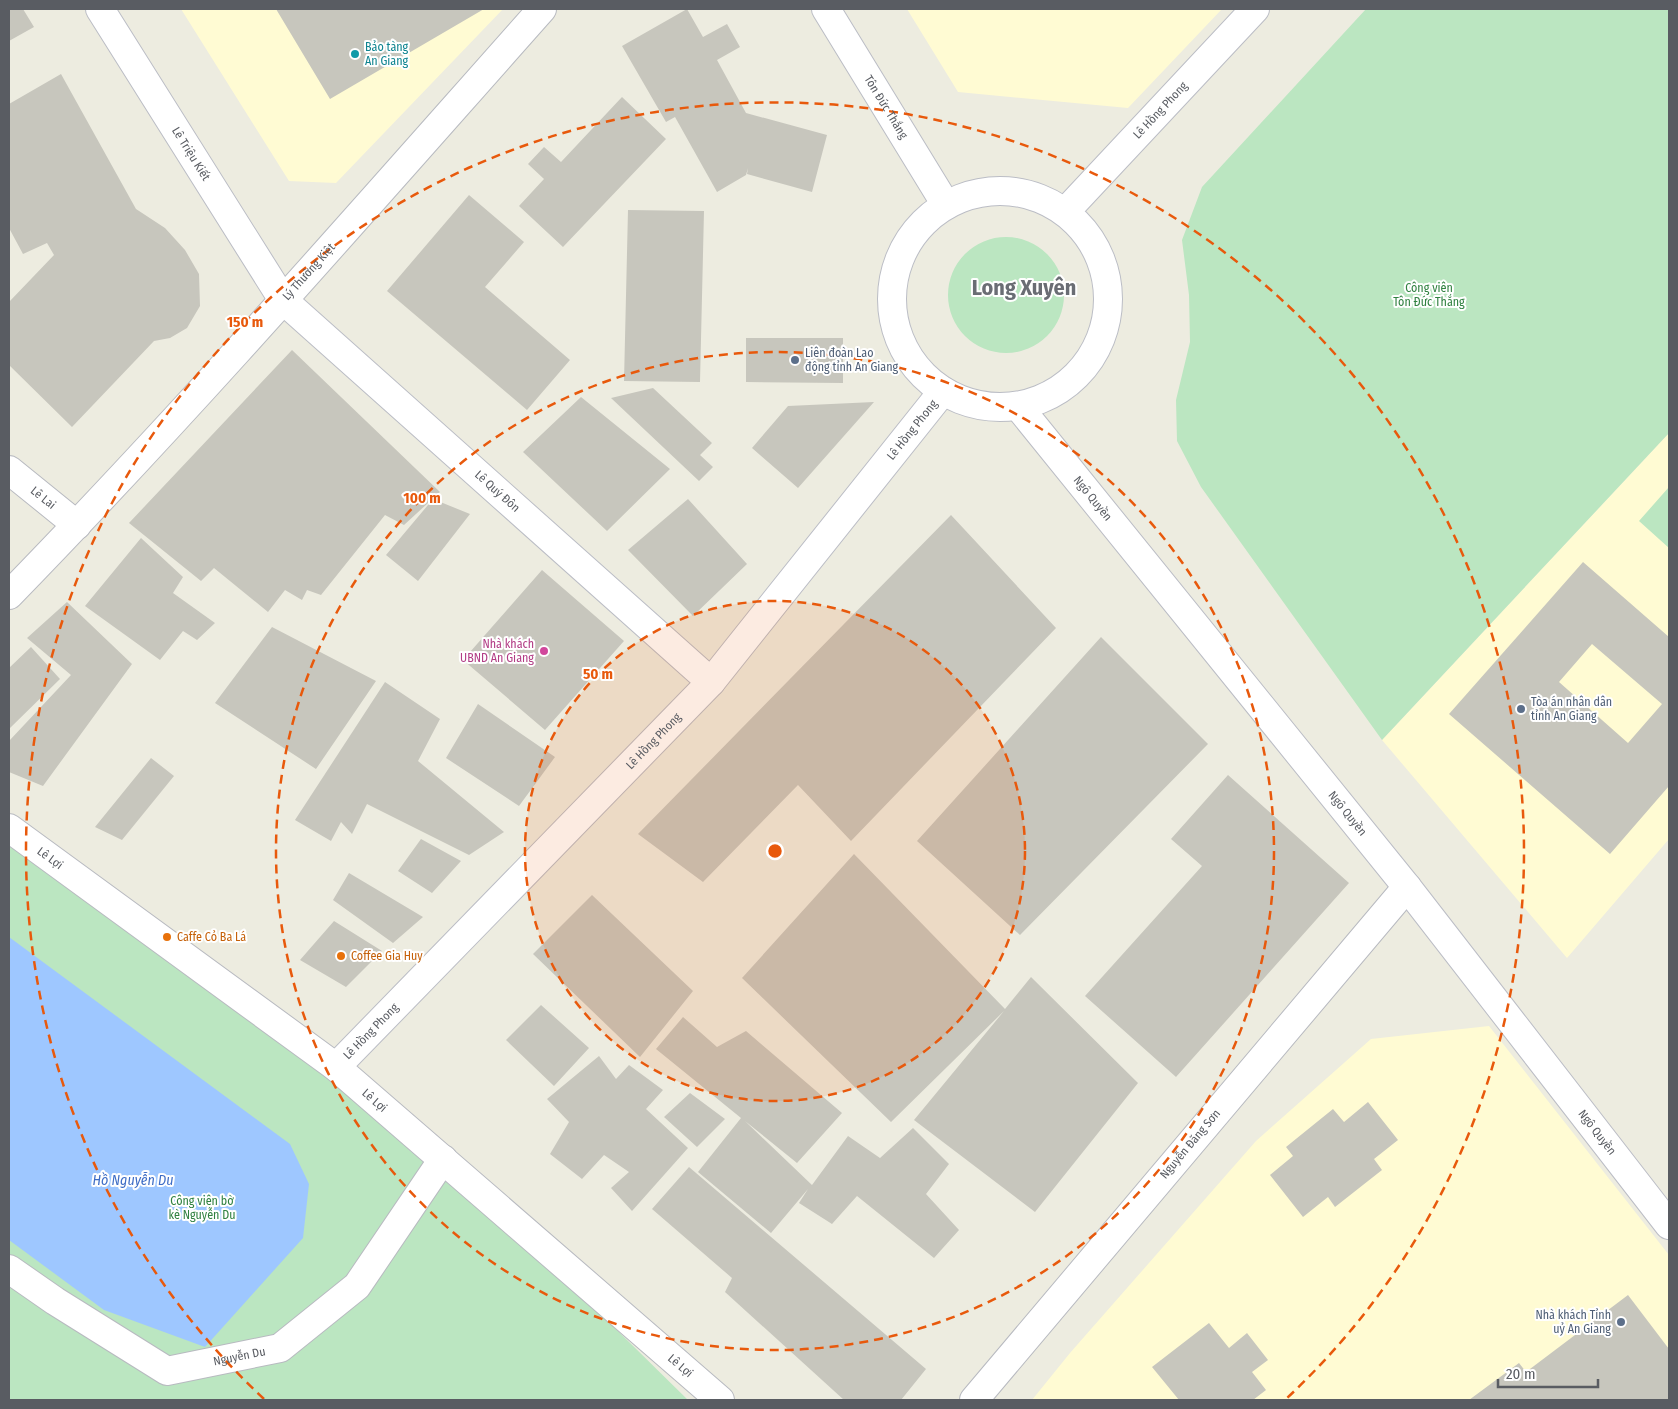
<svg xmlns="http://www.w3.org/2000/svg" width="1678" height="1409" viewBox="0 0 1678 1409" font-family="'Fira Sans Condensed',sans-serif">
	<rect width="100%" height="100%" fill="#edece0"/>
	<!-- commercial -->
	<path fill="#fffbd3" d="M181,9H503L336,183L289,181Z
		M907,9H1222L1128,108L958,92Z
		M1669,433V839L1567,958L1382,740Z
		M1489,1026L1669,1255V1400H1032L1070,1353L1256,1141L1371,1039Z"/>
	<!-- green -->
	<path fill="#bbe6c1" d="M1366,9H1669V433L1382,740L1201,487L1177,441L1176,400L1190,342L1189,295L1182,240L1202,187Z
		M948 295a58 58 0 1 1 116 0a58 58 0 1 1-116 0Z
		M1669,487V548L1639,521Z
		M9,844L443,1159L688,1400H9Z"/>
	<!-- water -->
	<path fill="#9ec7ff" d="M9,937L290,1144L309,1184L303,1238L205,1347L104,1310L9,1240Z"/>
	<!-- building -->
	<path fill="#c7c6bd" fill-rule="evenodd" d="M9,9H23L34,27L9,41Z
		M276,9H484L330,99Z
		M687,9L703,37L727,24L740,47L717,60L746,113L827,135L812,192L747,174L748,168L746,175L717,192L675,117L666,122L622,46Z
		M61,74L136,209L165,228L185,250L199,274L200,306L187,328L170,338L154,341L72,427L9,365V302L54,255L47,243L23,254L9,228V104Z
		M622,97L666,139L563,247L519,206L544,179L528,164L544,147L561,162Z
		M469,195L524,242L485,287L570,360L527,410L387,291Z
		M628,210L704,211L700,382L624,381Z
		M746,338H843V383L746,382Z
		M292,350L440,492L404,525L385,515L321,595L307,590L302,600L285,590L268,612L214,568L201,581L129,523Z
		M653,388L712,443L700,455L713,467L699,481L611,398Z
		M581,397L670,469L607,531L523,452Z
		M874,402L798,488L752,448L788,406Z
		M433,499L470,514L418,581L386,555Z
		M688,499L747,564L693,616L628,550Z
		M951,515L1056,628L851,841L798,785L703,882L638,834Z
		M141,538L183,577L173,593L215,623L197,640L183,631L160,660L85,606Z
		M1583,562L1669,637V786L1610,854L1449,714ZM1592,644L1662,704L1628,743L1559,682Z
		M542,570L624,641L545,730L463,660Z
		M67,602L132,664L43,786L9,772V741L71,675L27,638Z
		M272,627L376,681L316,769L215,703Z
		M1101,637L1208,744L1020,935L917,841Z
		M31,647L60,679L9,729V668Z
		M385,682L440,719L418,761L504,832L469,855L367,804L352,834L341,822L331,841L295,820Z
		M478,704L555,757L519,806L446,758Z
		M151,758L174,776L122,840L95,827Z
		M1228,775L1349,883L1176,1077L1085,996L1202,866L1171,839Z
		M421,839L461,861L432,893L398,871Z
		M854,854L1005,1009L1031,977L1138,1083L1035,1212L914,1120L1004,1011L891,1122L742,978Z
		M349,873L423,917L393,943L333,900Z
		M592,895L693,991L640,1057L533,954Z
		M334,921L382,951L346,987L300,960Z
		M541,1005L589,1048L554,1086L506,1040Z
		M683,1017L717,1047L746,1031L842,1113L797,1163L745,1121L812,1185L848,1136L880,1158L913,1128L949,1164L926,1194L959,1230L934,1258L857,1196L832,1224L799,1203L808,1189L771,1233L698,1172L741,1118L656,1049Z
		M599,1056L616,1079L629,1065L663,1090L646,1109L688,1148L632,1211L611,1188L629,1172L604,1155L582,1179L550,1154L569,1122L547,1099Z
		M690,1093L725,1119L697,1147L664,1117Z
		M1368,1102L1398,1140L1374,1159L1382,1170L1335,1207L1328,1197L1303,1217L1270,1175L1293,1156L1286,1147L1333,1109L1344,1122Z
		M689,1167L926,1369L901,1400H844L725,1292L732,1278L652,1209Z
		M1628,1295L1669,1349V1400H1469L1519,1363L1526,1372Z
		M1209,1323L1229,1348L1247,1333L1268,1360L1252,1372L1266,1390L1253,1400H1179L1152,1367Z"/>
	<g fill="none" stroke-linecap="round" stroke-linejoin="round">
		<defs>
			<g id="street">
				<path id="s1" d="M9,470L77,525"/>
				<path id="s2" d="M9,595C193,406 367,206 542,9"/>
				<path id="s3" d="M9,828L336,1067L720,1400"/>
				<path id="s4" d="M9,1269L55,1301L167,1371L280,1348L357,1286L443,1159"/>
				<path id="s5" d="M974,1400L1407,887"/>
			</g>
			<g id="secondary">
				<path id="s6" d="M100,9L283,300L711,682"/>
				<path id="s7" d="M826,9L946,205"/>
				<circle cx="1000" cy="299" r="108"/>
				<path id="s8" d="M1066,211L1255,9"/>
				<path id="s9" d="M1018,406L1407,887L1669,1225"/>
				<path id="s10" d="M336,1067L711,682L943,391"/>
			</g>
		</defs>
		<!-- street casing -->
		<use href="#street" stroke="#b8bac0" stroke-width="30"/>
		<!-- secondary casing -->
		<use href="#secondary" stroke="#bbbdc5" stroke-width="30"/>
		<!-- street -->
		<use href="#street" stroke="#fff" stroke-width="28"/>
		<!-- secondary -->
		<use href="#secondary" stroke="#fff" stroke-width="28"/>
	</g>
	<!-- distance rings -->
	<circle cx="775" cy="851" r="250" fill="#e8590c" fill-opacity=".12"/>
	<g fill="none" stroke="#e8590c" stroke-width="2.5" stroke-dasharray="9 6">
		<circle cx="775" cy="851" r="250"/>
		<circle cx="775" cy="851" r="499"/>
		<path d="M264 1399A749 749 0 1 1 1286 1399"/>
	</g>
	<!-- markers -->
	<circle fill="#0f9aa8" stroke="#fff" stroke-width="2" cx="355" cy="54" r="5"/>
	<g fill="#5c6f8a" stroke="#fff" stroke-width="2">
		<circle cx="795" cy="360" r="5"/>
		<circle cx="1521" cy="709" r="5"/>
		<circle cx="1621" cy="1322" r="5"/>
	</g>
	<circle fill="#d1479c" stroke="#fff" stroke-width="2" cx="544" cy="651" r="5"/>
	<g fill="#e8710a" stroke="#fff" stroke-width="2">
		<circle cx="167" cy="937" r="5"/>
		<circle cx="341" cy="956" r="5"/>
	</g>
	<g text-anchor="middle" dominant-baseline="central" stroke-width="4" stroke-linejoin="round" paint-order="stroke">
		<!-- culture labels -->
		<g font-size="12" fill="#0d838f" stroke="#fff" text-anchor="start">
			<text x="365" y="47">Bảo tàng<tspan x="365" dy="14">An Giang</tspan></text>
		</g>
		<!-- street labels -->
		<g font-size="12" fill="#595c62" stroke="#fff">
			<text stroke="none"><textPath href="#s7" startOffset="115">Tôn Đức Thắng</textPath></text>
			<text stroke="none"><textPath href="#s8" startOffset="138">Lê Hồng Phong</textPath></text>
			<text stroke="none"><textPath href="#s6" startOffset="171">Lê Triệu Kiết</textPath></text>
			<text stroke="none"><textPath href="#s2" startOffset="441">Lý Thường Kiệt</textPath></text>
			<text stroke="none"><textPath href="#s10" startOffset="860">Lê Hồng Phong</textPath></text>
			<text stroke="none"><textPath href="#s6" startOffset="631">Lê Quý Đôn</textPath></text>
			<text stroke="none"><textPath href="#s1" startOffset="44">Lê Lai</textPath></text>
			<text stroke="none"><textPath href="#s9" startOffset="119">Ngô Quyền</textPath></text>
			<text stroke="none"><textPath href="#s10" startOffset="455">Lê Hồng Phong</textPath></text>
			<text stroke="none"><textPath href="#s9" startOffset="524">Ngô Quyền</textPath></text>
			<text stroke="none"><textPath href="#s3" startOffset="51">Lê Lợi</textPath></text>
			<text stroke="none"><textPath href="#s10" startOffset="50">Lê Hồng Phong</textPath></text>
			<text stroke="none"><textPath href="#s3" startOffset="456">Lê Lợi</textPath></text>
			<text stroke="none"><textPath href="#s9" startOffset="929">Ngô Quyền</textPath></text>
			<text stroke="none"><textPath href="#s5" startOffset="335">Nguyễn Đăng Sơn</textPath></text>
			<text stroke="none"><textPath href="#s4" startOffset="262">Nguyễn Du</textPath></text>
			<text stroke="none"><textPath href="#s3" startOffset="861">Lê Lợi</textPath></text>
		</g>
		<!-- park labels -->
		<g font-size="12" fill="#308140" stroke="#fff">
			<text x="1429" y="288">Công viên<tspan x="1429" dy="14">Tôn Đức Thắng</tspan></text>
			<text x="202" y="1201">Công viên bờ<tspan x="202" dy="14">kè Nguyễn Du</tspan></text>
		</g>
		<!-- service labels -->
		<g font-size="12" fill="#4e5e75" stroke="#fff" text-anchor="start">
			<text x="805" y="353">Liên đoàn Lao<tspan x="805" dy="14">động tỉnh An Giang</tspan></text>
			<text x="1531" y="702">Tòa án nhân dân<tspan x="1531" dy="14">tỉnh An Giang</tspan></text>
			<text x="1611" y="1315" text-anchor="end">Nhà khách Tỉnh<tspan x="1611" dy="14">uỷ An Giang</tspan></text>
		</g>
		<!-- hotel labels -->
		<g font-size="12" fill="#b23c85" stroke="#fff" text-anchor="end">
			<text x="534" y="644">Nhà khách<tspan x="534" dy="14">UBND An Giang</tspan></text>
		</g>
		<!-- food labels -->
		<g font-size="12" fill="#c56008" stroke="#fff" text-anchor="start">
			<text x="177" y="937">Caffe Cỏ Ba Lá</text>
			<text x="351" y="956">Coffee Gia Huy</text>
		</g>
		<!-- water labels -->
		<g font-size="14" font-style="italic" fill="#3d6cc5" stroke="#fff">
			<text x="133" y="1180">Hồ Nguyễn Du</text>
		</g>
		<!-- town labels -->
		<g font-size="22" font-weight="bold" fill="#6a6d74" stroke="#fff">
			<text x="1024" y="287">Long Xuyên</text>
		</g>
	</g>
	<circle cx="775" cy="851" r="8" fill="#e8590c" stroke="#fff" stroke-width="2.5"/>
	<g font-size="15" text-anchor="middle" font-weight="bold" fill="#e8590c" stroke="#fff" stroke-width="4" stroke-linejoin="round" paint-order="stroke">
		<text x="245" y="327">150 m</text>
		<text x="422" y="503">100 m</text>
		<text x="598" y="679">50 m</text>
	</g>
	<!-- border -->
	<rect width="1678" height="1409" fill="none" stroke="#595c62" stroke-width="20"/>
	<!-- scale -->
	<path d="M1498 1379v8h100v-8" fill="none" stroke="#595c62" stroke-width="2.5"/>
	<text x="1506" y="1379" font-size="15" fill="#595c62" stroke="#ffffff" stroke-width="4" paint-order="stroke">20 m</text>
</svg>
